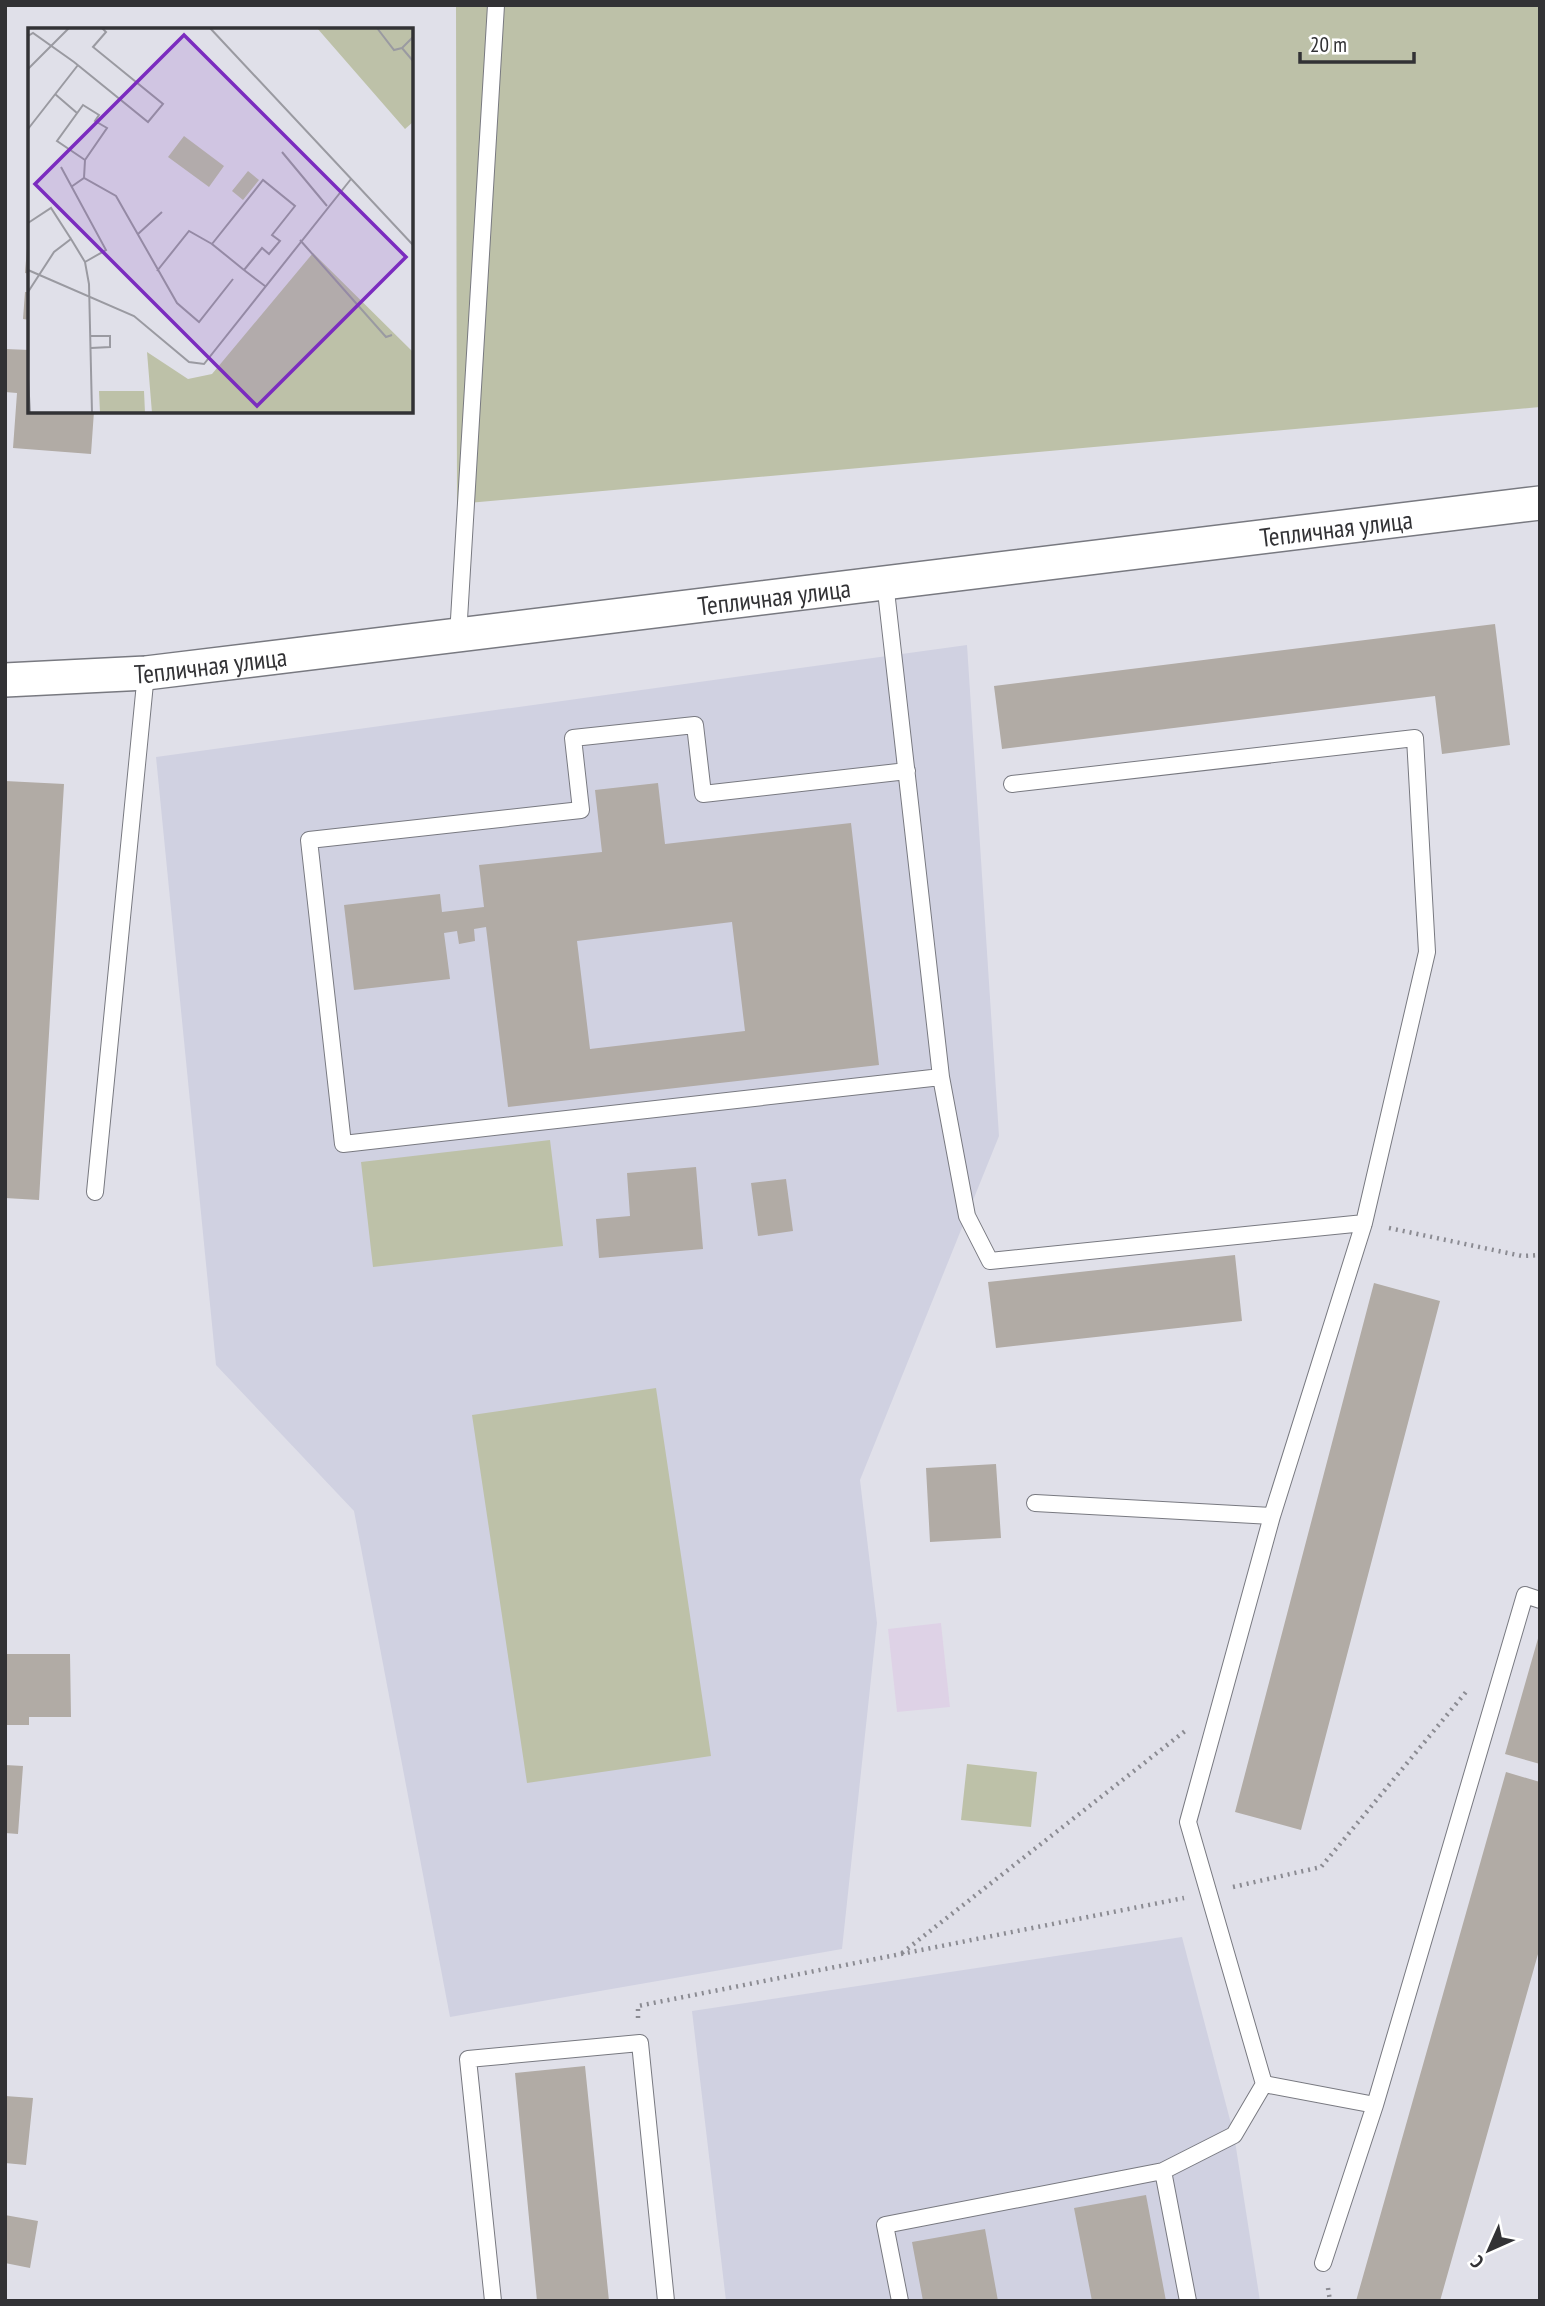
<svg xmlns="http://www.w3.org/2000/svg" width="1545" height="2306" viewBox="0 0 1545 2306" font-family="'PT Sans Narrow',sans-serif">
	<rect width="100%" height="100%" fill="#e0e0e9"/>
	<!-- built -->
	<path fill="#d0d1e1" d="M967,645L999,1136L860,1480L877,1623L842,1949L450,2017L354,1511L216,1365L156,757Z
		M1182,1937L1234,2135L1260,2301H726L692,2011Z"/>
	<!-- industrial -->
	<path fill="#ded2e6" d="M941,1623L950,1707L897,1712L888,1629Z"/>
	<!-- green -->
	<path fill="#bdc1a8" d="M456,5H1540V407L457,504Z
		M550,1140L563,1246L373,1267L361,1162Z
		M656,1388L711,1756L527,1783L472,1415Z
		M967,1764L1037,1772L1031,1827L961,1820Z"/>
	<!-- building -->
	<path fill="#b1aba5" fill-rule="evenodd" d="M28,236L30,237V274L25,273Z
		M25,292H30V320L23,319Z
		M5,349L30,350V411H94L91,454L13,448L17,393L5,392Z
		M1495,624L1510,745L1442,754L1435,696L1002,749L994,686Z
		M5,781L64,784L39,1200L5,1198Z
		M658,783L665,844L851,823L879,1065L508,1107L486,927L474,929L475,941L459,944L457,931L444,933L450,979L354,990L344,905L440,894L442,912L484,907L479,865L602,852L595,790ZM732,922L745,1031L590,1049L577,941Z
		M696,1167L703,1249L599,1258L596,1219L630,1216L627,1173Z
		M786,1179L793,1231L758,1236L751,1183Z
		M1235,1255L1242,1321L996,1348L988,1282Z
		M1374,1283L1440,1301L1301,1830L1235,1812Z
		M996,1464L1001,1538L930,1542L926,1468Z
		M1539,1635H1540V1764L1505,1754Z
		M5,1654H70L71,1717H29V1725H5Z
		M5,1765L23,1766L18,1834L5,1833Z
		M1506,1772L1540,1782V1947L1440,2301H1356Z
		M585,2066L609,2301H537L515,2073Z
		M5,2096L33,2098L26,2165L5,2163Z
		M1146,2195L1166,2301H1092L1074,2208Z
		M5,2215L38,2221L30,2268L5,2263Z
		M985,2229L998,2301H923L912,2242Z"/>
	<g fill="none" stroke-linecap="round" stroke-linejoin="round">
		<defs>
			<path id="lane" d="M885,582C905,747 923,912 941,1077L343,1144L309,840L581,810L573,738L695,725L703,794L907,771
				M458,636L496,5
				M1012,784L1415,738L1427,952L1364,1223L1272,1516L1188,1822L1264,2084L1375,2105
				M941,1077L967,1216L990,1261L1364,1223
				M95,1192L146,673
				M1035,1503L1272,1516
				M1163,2171L1188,2301
				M1323,2263L1375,2105L1525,1595L1540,1600
				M493,2301L468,2059L640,2043L666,2301
				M900,2301L885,2225L1163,2171L1234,2135L1264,2084"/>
			<g id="street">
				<path id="s1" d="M5,680L146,673L1540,503"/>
			</g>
		</defs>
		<!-- lane casing -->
		<use href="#lane" stroke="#787980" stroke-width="18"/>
		<!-- street casing -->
		<use href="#street" stroke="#787980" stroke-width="36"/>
		<!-- path -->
		<path stroke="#8b8b92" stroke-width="4.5" stroke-dasharray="2 5" stroke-linecap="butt" d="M1389,1228L1522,1256L1540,1255
			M1233,1887L1321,1867L1466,1692
			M902,1953L1185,1731
			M638,2018V2006L1184,1898
			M1328,2288L1330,2301"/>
		<!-- lane -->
		<use href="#lane" stroke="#fff" stroke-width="16"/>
		<!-- street -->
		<use href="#street" stroke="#fff" stroke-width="33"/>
	</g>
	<g text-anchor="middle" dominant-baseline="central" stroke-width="5" stroke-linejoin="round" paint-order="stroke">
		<!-- street labels -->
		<g font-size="26" fill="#323235" stroke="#fff">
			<text stroke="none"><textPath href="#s1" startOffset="1340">Тепличная улица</textPath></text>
			<text stroke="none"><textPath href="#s1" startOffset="774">Тепличная улица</textPath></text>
			<text stroke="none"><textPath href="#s1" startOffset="206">Тепличная улица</textPath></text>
		</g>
	</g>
	<!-- overview -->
	<g transform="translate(28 28)">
		<rect width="385" height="385" fill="#e0e0e9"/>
		<path d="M289,0H385V94L377,101ZM156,108L196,138L181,159L140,129ZM220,143L231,152L215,172L204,163ZM285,225L385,324V385H124L119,324L160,351L184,346ZM71,363H116L117,385H72Z" fill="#bdc1a8"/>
		<path fill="none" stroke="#9a9aa1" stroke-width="2" d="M182,0L385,217M349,0L366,22L374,20M0,8L5,5L46,34L120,94L135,76L65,19L78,4L74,0M385,9L374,20L385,33M0,41L41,0M27,66L49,85M0,101L50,37M254,124L299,178M33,139L78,222L57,234M56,150L57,132L79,100L67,93L71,87L55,77L29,113L57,132M43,159L56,150L88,168L149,275L171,294L205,251M0,195L23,180L43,211M110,206L134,184M272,212L358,309L364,307M0,242L106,288L161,334L176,336L323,151M216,242L234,220L241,226L252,213L244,207L267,178L235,152L184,216L216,242L229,252L237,258M129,243L161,203L184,216M0,264L26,224L43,211L57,234L61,256L64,385M63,308H82V319L63,320M0,351L2,385"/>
		<path fill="#7b2cbf" fill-opacity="0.15" stroke="#7b2cbf" stroke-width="3.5" d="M156,7L378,229L229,378L7,156Z"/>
		<rect width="385" height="385" fill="none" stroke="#323235" stroke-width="3.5"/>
	</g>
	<!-- border -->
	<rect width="1545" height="2306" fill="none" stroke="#323235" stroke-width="14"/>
	<!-- north arrow -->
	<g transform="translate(1489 2250) rotate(225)" stroke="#ffffff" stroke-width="5" paint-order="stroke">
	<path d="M0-5L12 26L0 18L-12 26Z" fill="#323235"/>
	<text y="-10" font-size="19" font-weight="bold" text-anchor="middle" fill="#323235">С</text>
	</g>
	<!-- scale -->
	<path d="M1300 52v10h114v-10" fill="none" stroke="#323235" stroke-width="3.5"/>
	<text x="1310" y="52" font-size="21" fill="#323235" stroke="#ffffff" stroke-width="5" paint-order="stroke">20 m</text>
</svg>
